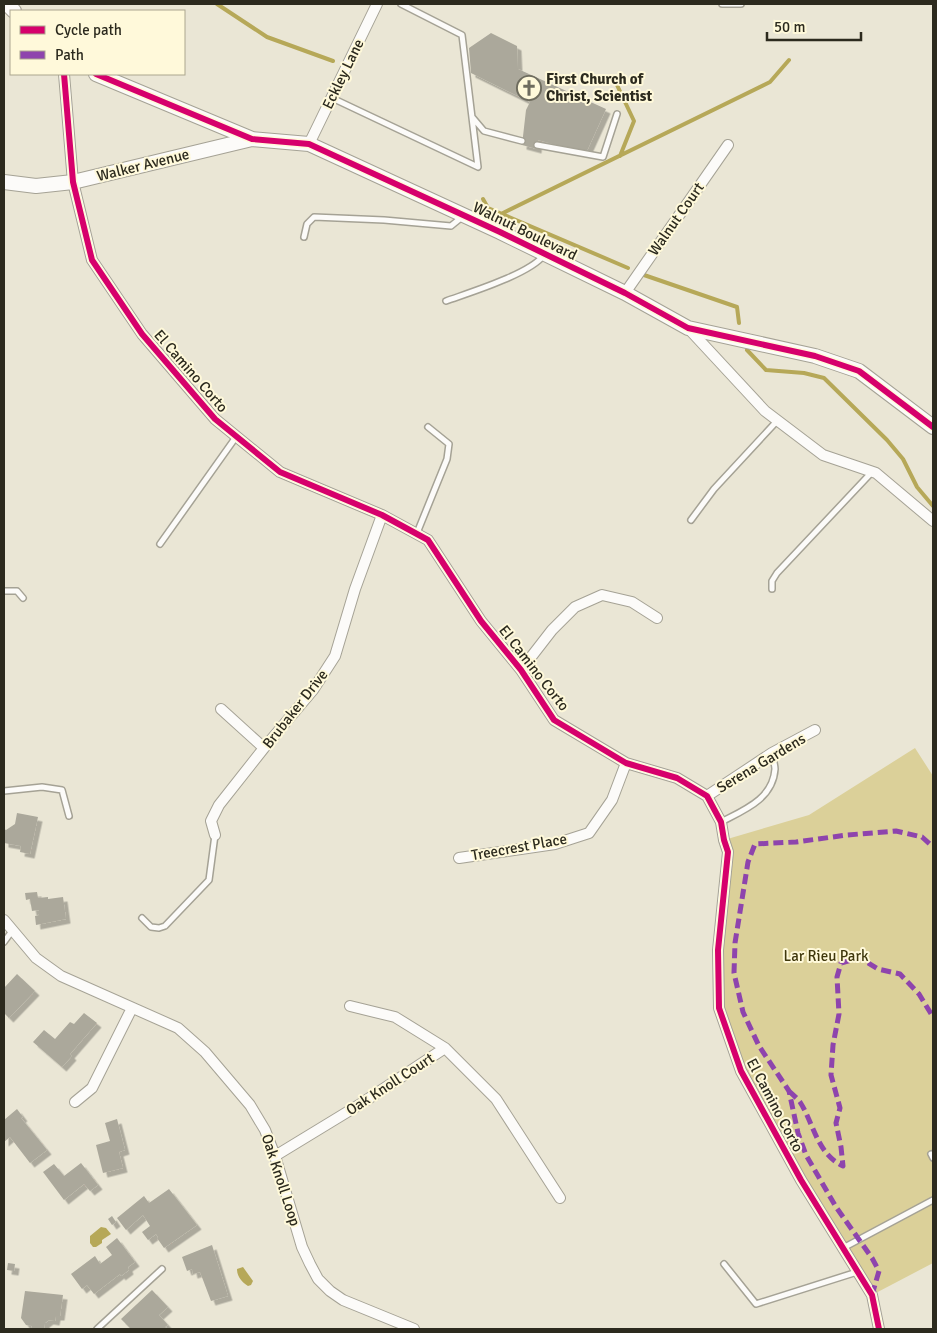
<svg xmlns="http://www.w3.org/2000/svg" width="937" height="1333" viewBox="0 0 937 1333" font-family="Signika,sans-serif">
	<defs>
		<filter id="shadow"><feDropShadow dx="4.5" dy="4.5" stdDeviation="0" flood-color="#0004"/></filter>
	</defs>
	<rect width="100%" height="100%" fill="#eae6d5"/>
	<!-- green -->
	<path fill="#dbd099" d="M915,748L933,776V1263L872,1295L741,1071L719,1008L724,840L809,815Z"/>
	<!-- water -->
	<path fill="#b6a858" d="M101,1227L106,1228L111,1234L102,1240V1243L96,1247H93L90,1243V1236Z
		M243,1267L253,1281L251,1285L248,1286C242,1282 237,1277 237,1269Z"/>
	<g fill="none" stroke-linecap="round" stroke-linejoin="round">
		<!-- stream -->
		<path stroke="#b6a858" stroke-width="4" d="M217,4L267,37L333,61
			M617,85L634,121L620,156
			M483,199L488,208L628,268
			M501,214L770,82L789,60
			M644,275L737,307L739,323
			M747,350L766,370L804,373L824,378L887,440L903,459L917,487L933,506"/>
	</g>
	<!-- building -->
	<path fill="#aba89b" filter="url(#shadow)" d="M491,33L517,46L518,69L606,109L586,153L538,140L537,149L522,145L526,110L530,102L471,73L469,48Z
		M17,813L38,817L30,854L20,852L21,846L4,843V829L6,830L15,824Z
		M37,892L38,898L48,897V899L63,897L66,919L36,925L35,916L39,915V910L32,911L30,899L26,900L25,893Z
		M17,974L35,991L9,1018L4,1013V996L5,994L4,988Z
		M84,1013L97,1023L70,1054L72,1056L62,1067L33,1042L44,1030L55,1039L70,1022L74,1024Z
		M17,1109L23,1117L21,1118L47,1150L30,1163L10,1137L4,1142V1120Z
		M117,1119L125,1150L119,1152L123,1168L103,1173L96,1145L110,1141L105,1123Z
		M81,1163L98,1185L90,1191L84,1184L64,1200L43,1172L54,1164L64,1176Z
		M169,1189L197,1225L164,1248L157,1238L158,1237L156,1234L148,1240L142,1232L150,1226L143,1215L126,1230L117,1218L144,1196L149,1203Z
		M112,1216L116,1222L112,1225L108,1219Z
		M117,1238L135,1262L128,1267L129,1270L121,1276L120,1274L94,1294L87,1285L82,1289L71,1274L95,1256L100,1264L112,1255L106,1247Z
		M212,1245L228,1296L211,1301L200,1272L193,1274L192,1269L187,1271L182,1257Z
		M8,1263L15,1264L14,1271L7,1270Z
		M152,1290L168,1307L159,1315L168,1325L165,1327L168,1329H131L121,1319Z
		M25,1291L63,1295L60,1316H56L55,1321L49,1320L45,1323L44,1329H31L32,1326L26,1325L21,1318Z"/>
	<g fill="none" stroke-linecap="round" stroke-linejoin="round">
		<defs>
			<path id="lane" d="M722,4H741
				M332,98L478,167L462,35L401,4
				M473,118L484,131L522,141
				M537,145L603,157L617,114
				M304,237L307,224L314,217L384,220L451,226L462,217
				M446,301C471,292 530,274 544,255
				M691,520L714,489L777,421
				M417,533L447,459L449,444L428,427
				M160,544L236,437
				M772,589V581L777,573L872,472
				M4,591H17L23,598
				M4,791L42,787L62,790L69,816
				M721,822C744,810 773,799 775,769C775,765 773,759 772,754
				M142,918L151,927L159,928L165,926L209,880L215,835
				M4,942L12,931
				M931,1154L933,1158
				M843,1248L933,1200
				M724,1264L756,1304L857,1272
				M97,1329L162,1269"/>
			<path id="street" d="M64,74L73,182L92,260L142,334L215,419L280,472L382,515L428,540L481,621L521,670L554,720L626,763L677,778L707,796L721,822L724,840L728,852L718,950L719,1008L741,1071L801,1180L872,1295L879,1329
				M309,144L377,4
				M625,293L728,145
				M688,328L765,411L823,455L876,473L933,521
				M521,670L552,630L575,607L602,595L632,602L657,618
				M221,709L264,748
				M707,796L772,753L815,730
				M215,835L211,821L219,805L264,748L313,690L335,656L355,589L382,515
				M459,858L555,844L589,833L612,800L626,763
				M4,920L36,958L61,976L178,1028L205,1052L250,1105L265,1130L275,1156L302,1247L310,1264L318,1279L330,1291L343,1300L414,1329
				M350,1006L395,1017L445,1048L496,1099L560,1198
				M75,1102L92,1088L132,1008
				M275,1156L362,1103L445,1048"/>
			<path id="secondary" d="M7,4L14,11
				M96,74L252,139L309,144L500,232L625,293L688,328L815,356L859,371L933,427
				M4,182L36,186L73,182L252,139"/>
		</defs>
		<!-- lane casing -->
		<use href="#lane" stroke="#a5a295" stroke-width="8"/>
		<!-- street casing -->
		<use href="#street" stroke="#a5a295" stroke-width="12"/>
		<!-- secondary casing -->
		<use href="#secondary" stroke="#a5a295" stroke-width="16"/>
		<!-- lane -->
		<use href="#lane" stroke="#fcfbf9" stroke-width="5"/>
		<!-- street -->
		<use href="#street" stroke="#fcfbf9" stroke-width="10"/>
		<!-- secondary -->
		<use href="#secondary" stroke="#fcfbf9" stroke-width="14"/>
		<!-- quiet -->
		<path stroke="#8e44ad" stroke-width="5" stroke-dasharray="10 5" stroke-linecap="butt" d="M789,1091C792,1094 797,1098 800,1102C814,1124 817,1154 843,1166L841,1147L836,1123L840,1108L831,1075L833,1045L839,1014L837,977L841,963L860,958L878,969L900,974L919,994L933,1017
			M872,1295L879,1271L872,1258L836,1207L806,1155L798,1133L789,1091L759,1046L743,1012L734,973L735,943L748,862L755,844L796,842L847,835L896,831L922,837L933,847"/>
		<defs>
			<path id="cycleway" d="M64,74L73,182L92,260L142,334L215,419L280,472L382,515L428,540L481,621L521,670L554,720L626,763L677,778L707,796L721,822L724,840L728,852L718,950L719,1008L741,1071L801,1180L872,1295L879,1329
				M96,74L252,139L309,144L500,232L625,293L688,328L815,356L859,371L933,427"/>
		</defs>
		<!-- cycleway casing -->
		<use href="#cycleway" stroke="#fff9da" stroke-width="9"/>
		<!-- cycleway -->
		<use href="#cycleway" stroke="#d6006c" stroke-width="6"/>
	</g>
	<!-- icons -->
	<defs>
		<symbol id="church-ring" viewBox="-11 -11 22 22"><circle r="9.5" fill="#fff9da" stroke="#6e6c5e" stroke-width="1.5"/><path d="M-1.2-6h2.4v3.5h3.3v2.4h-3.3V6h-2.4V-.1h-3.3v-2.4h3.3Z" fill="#6e6c5e"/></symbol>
	</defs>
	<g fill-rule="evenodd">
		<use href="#church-ring" x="515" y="74" width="28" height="28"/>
	</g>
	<g text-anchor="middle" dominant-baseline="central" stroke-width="4" stroke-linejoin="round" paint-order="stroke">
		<!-- street labels -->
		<g font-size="15" fill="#2c2a1e" stroke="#fff9da">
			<text transform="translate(343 74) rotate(-64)">Eckley Lane</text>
			<text transform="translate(143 165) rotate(-14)">Walker Avenue</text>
			<text transform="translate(676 219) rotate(-55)">Walnut Court</text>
			<text transform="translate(525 231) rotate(26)">Walnut Boulevard</text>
			<text transform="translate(191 371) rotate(49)">El Camino Corto</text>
			<text transform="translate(534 668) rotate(52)">El Camino Corto</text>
			<text transform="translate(295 709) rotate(-52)">Brubaker Drive</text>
			<text transform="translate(761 763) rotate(-31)">Serena Gardens</text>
			<text transform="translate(519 847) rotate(-10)">Treecrest Place</text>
			<text transform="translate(390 1084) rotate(-33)">Oak Knoll Court</text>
			<text transform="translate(775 1105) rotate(62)">El Camino Corto</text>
			<text transform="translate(281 1180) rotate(72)">Oak Knoll Loop</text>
		</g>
		<!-- poi labels -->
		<g font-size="15" font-weight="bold" fill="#2c2a1e" stroke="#fff9da" text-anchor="start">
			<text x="546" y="79">First Church of<tspan x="546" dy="17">Christ, Scientist</tspan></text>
		</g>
		<!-- park labels -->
		<g font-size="15" fill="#3f370c" stroke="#fff9da">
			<text x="826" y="956">Lar Rieu Park</text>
		</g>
	</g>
	<!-- border -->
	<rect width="937" height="1333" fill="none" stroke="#2c2a1e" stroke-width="10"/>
	<!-- legend -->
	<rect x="10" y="10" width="175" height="65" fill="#fff9da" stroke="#aba68f"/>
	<rect x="20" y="26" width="25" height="8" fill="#d6006c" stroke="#aba68f"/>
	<text x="55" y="35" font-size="15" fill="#2c2a1e">Cycle path</text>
	<rect x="20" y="51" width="25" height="8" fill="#8e44ad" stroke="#aba68f"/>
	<text x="55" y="60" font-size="15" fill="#2c2a1e">Path</text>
	<!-- scale -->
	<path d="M767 32v8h94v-8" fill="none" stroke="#2c2a1e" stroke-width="2.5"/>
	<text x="774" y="32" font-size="15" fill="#2c2a1e" stroke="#fff9da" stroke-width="4" paint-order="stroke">50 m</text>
</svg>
